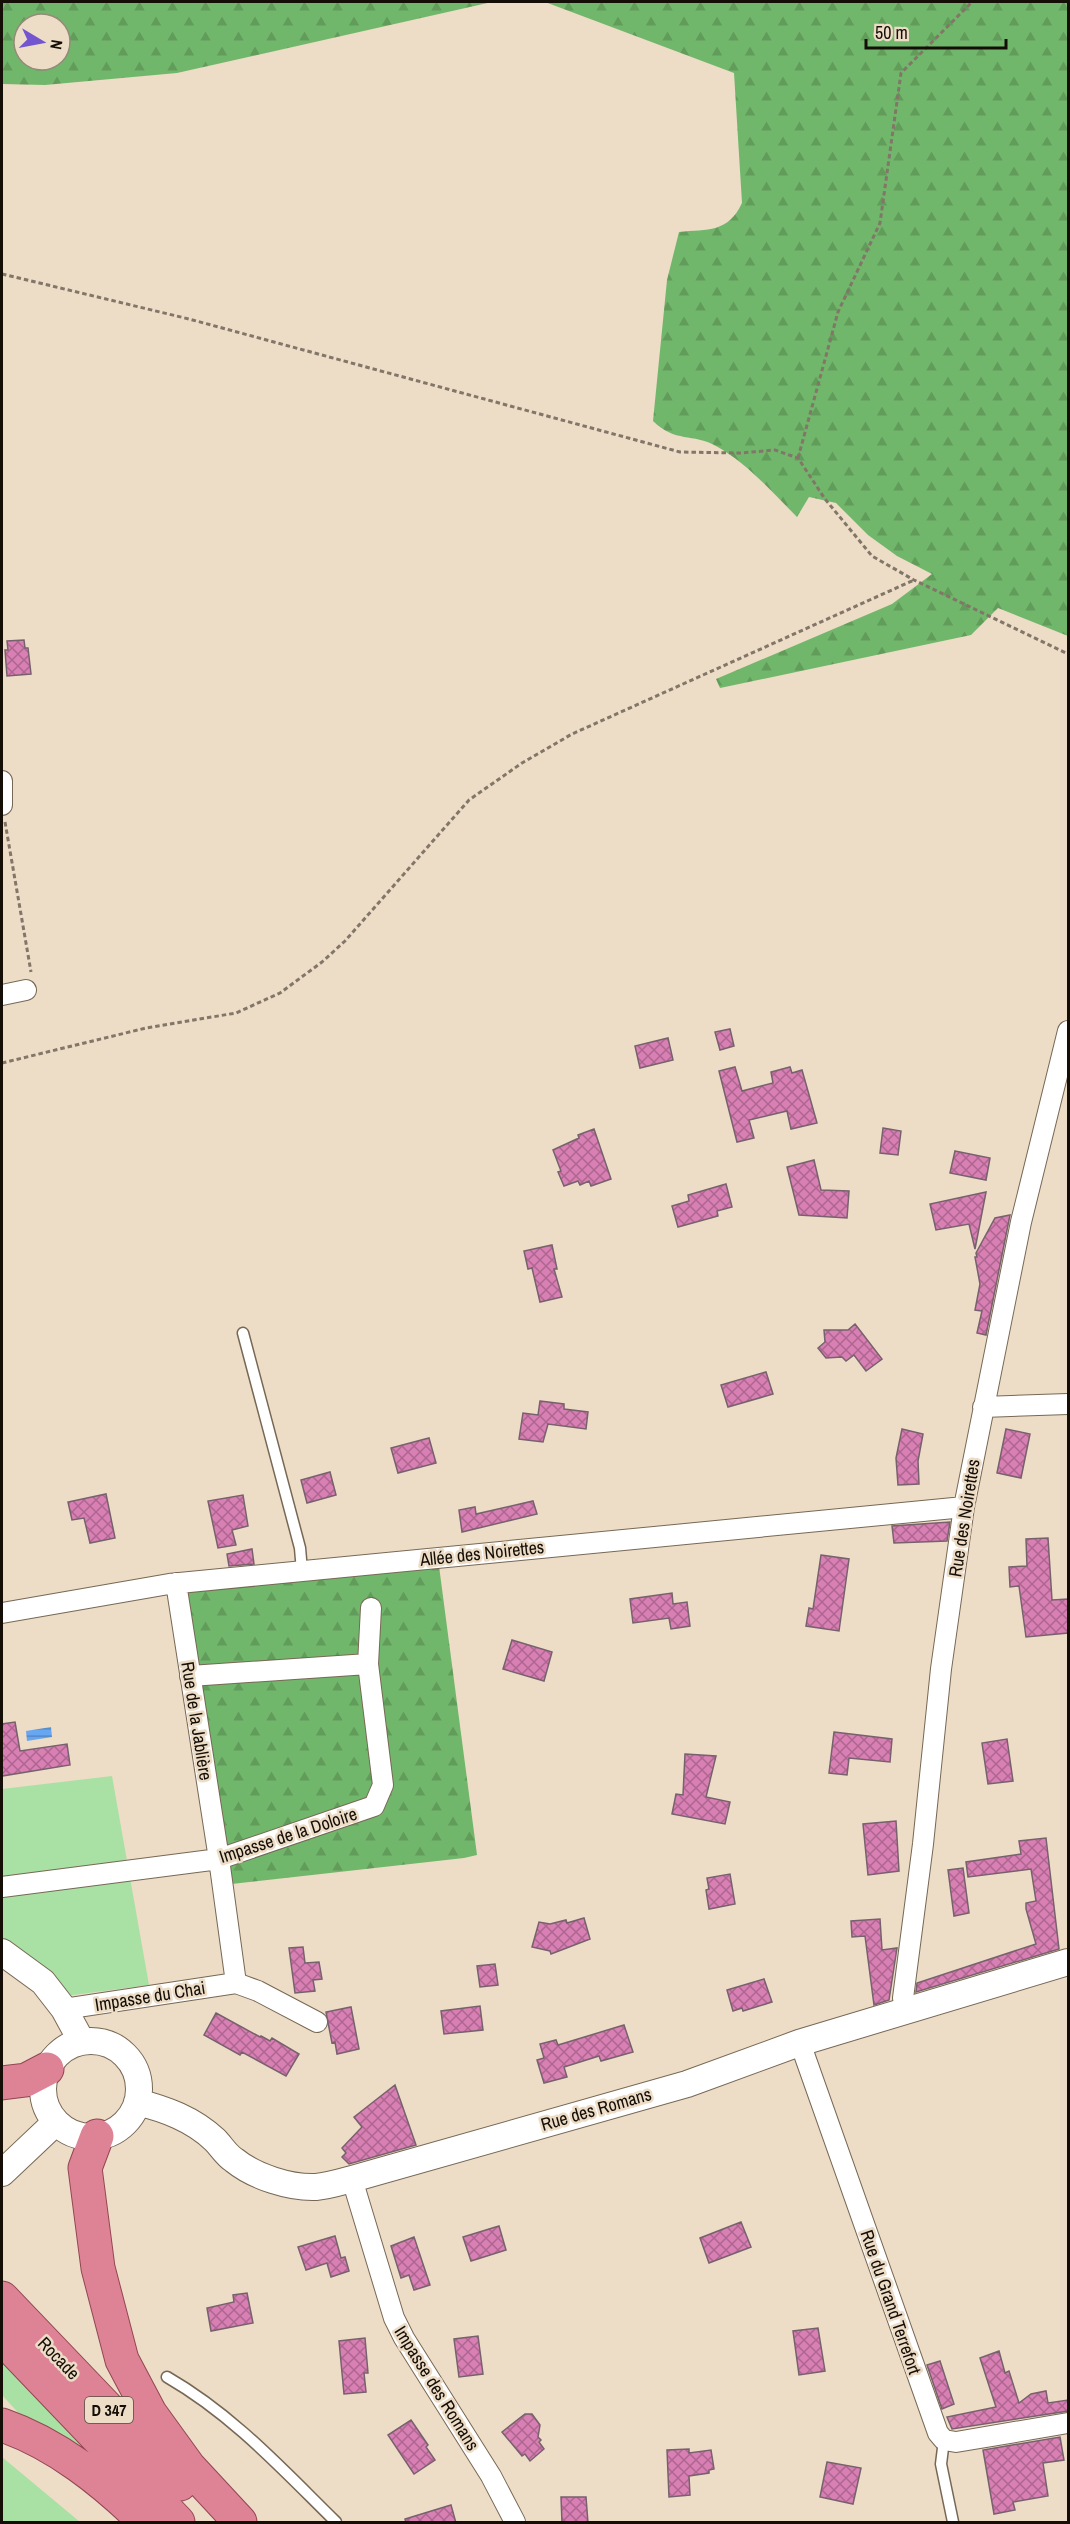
<svg xmlns="http://www.w3.org/2000/svg" width="1070" height="2524" viewBox="0 0 1070 2524" font-family="'Archivo Narrow',sans-serif">
	<defs>
		<pattern id="forest-firs" width="22" height="20" patternUnits="userSpaceOnUse" patternTransform="scale(1.5)"><rect width="22" height="20" fill="#71b76b"/><path d="M5 1l3.5 6h-7zM16 11l3.5 6h-7z" fill="#619c5b"/></pattern>
		<pattern id="water-rules" width="6" height="5" patternUnits="userSpaceOnUse" patternTransform="scale(1.5)"><rect width="6" height="5" fill="#67a7f2"/><path d="M0 2.5h6" fill="none" stroke="#5486c2"/></pattern>
		<pattern id="building-cross-hatch" width="8" height="8" patternUnits="userSpaceOnUse" patternTransform="scale(1.5)"><rect width="8" height="8" fill="#d87fb4"/><path d="M0 0l8 8M0 8l8-8" fill="none" stroke="#ae6690"/></pattern>
	</defs>
	<rect width="100%" height="100%" fill="#eddcc6"/>
	<!-- grass -->
	<path fill="#a9e1a4" d="M112,1776L149,1985L66,1996L2,1938V1789Z
		M2,2329L193,2522H119L2,2395Z
		M2,2457L80,2522H2Z"/>
	<!-- forest -->
	<path fill="url(#forest-firs)" fill-rule="evenodd" d="M2,2H492L177,73L45,85L2,84ZM24,24H60V60H24Z
		M545,2H1068V636L998,608L971,635L720,688L716,679L892,604L932,574L897,556L868,535L836,503L809,497L797,517C772,492 747,463 716,446C693,433 675,443 653,421L667,280L679,232C708,229 728,233 742,203L734,73Z
		M439,1566L477,1855L464,1858L214,1886L169,1589Z"/>
	<!-- water -->
	<path fill="url(#water-rules)" d="M51,1727L52,1737L27,1741L26,1731Z"/>
	<!-- building -->
	<path fill="url(#building-cross-hatch)" stroke="#77616d" stroke-width="1.5" d="M24,640L25,648H28L31,674L7,676L5,650H8L7,641Z
		M730,1029L734,1046L720,1050L715,1032Z
		M668,1038L673,1060L640,1068L635,1046Z
		M735,1067L742,1091L773,1083L771,1072L790,1067L792,1073L802,1070L817,1123L791,1129L787,1111L749,1120L754,1138L737,1142L719,1071Z
		M883,1128L901,1131L898,1155L880,1153Z
		M594,1129L611,1179L591,1186L589,1181L580,1185L578,1181L564,1186L558,1172L561,1171L553,1150L579,1138L578,1135Z
		M955,1151L990,1158L986,1180L950,1173Z
		M814,1160L821,1190L849,1191L847,1218L799,1215L787,1167Z
		M726,1184L732,1207L717,1211L718,1216L678,1227L672,1206L689,1201L688,1195Z
		M986,1192L975,1249L969,1224L936,1230L930,1204Z
		M1010,1215L986,1335L977,1333L982,1311L975,1310L980,1284L975,1257H977L976,1253L995,1218Z
		M552,1245L557,1269H554L562,1297L540,1302L532,1268L528,1269L524,1251Z
		M855,1324L882,1359L866,1371L854,1355L846,1361L842,1357L826,1358L818,1348L825,1342L824,1330H848Z
		M766,1372L773,1394L728,1407L721,1385Z
		M540,1401L564,1404V1409L588,1412L586,1429L548,1424L543,1442L519,1439L523,1413L538,1415Z
		M902,1429L923,1434L918,1461L919,1484L898,1485L896,1458Z
		M1006,1429L1030,1434L1021,1478L997,1473Z
		M429,1438L436,1463L398,1473L391,1448Z
		M330,1472L336,1495L307,1503L301,1480Z
		M106,1494L115,1538L90,1543L84,1518L72,1520L68,1502Z
		M243,1495L248,1526L232,1530L236,1545L218,1548L208,1501Z
		M533,1501L537,1514L462,1532L459,1510L475,1507L476,1514Z
		M950,1522L947,1541L894,1543L892,1526Z
		M1048,1538L1052,1600L1068,1599V1633L1026,1637L1019,1586L1010,1587L1009,1567L1027,1566L1026,1539Z
		M252,1549L254,1564L229,1566L227,1554Z
		M821,1555L849,1559L839,1631L806,1626L809,1608L813,1609Z
		M672,1593L673,1604L687,1602L690,1626L671,1629L669,1618L633,1623L630,1599Z
		M512,1640L552,1652L544,1681L503,1669Z
		M15,1722L20,1751L67,1744L70,1765L2,1776V1724Z
		M834,1732L892,1739L890,1762L849,1758L847,1775L829,1773Z
		M1007,1739L1013,1781L988,1784L982,1743Z
		M685,1754L716,1756L706,1797L730,1802L725,1824L672,1814L676,1794L683,1795Z
		M896,1821L899,1871L868,1875L863,1824Z
		M1046,1838L1059,1949L916,1992L917,1983L1036,1944L1026,1909V1903L1036,1901L1031,1869L968,1877L966,1862L1021,1854L1019,1841Z
		M963,1868L969,1913L954,1916L948,1870Z
		M730,1874L735,1904L709,1909L706,1890L709,1889L707,1878Z
		M584,1918L590,1939L551,1954L550,1951L532,1947L539,1922L550,1924L566,1920L567,1923Z
		M880,1919L882,1950L897,1948L889,2000L874,2005L865,1936L852,1937L851,1921Z
		M303,1947L305,1963L319,1962L322,1979L313,1980L315,1991L295,1993L289,1948Z
		M495,1964L498,1985L480,1987L477,1966Z
		M764,1979L772,2002L743,2011L742,2008L733,2011L727,1990Z
		M480,2006L483,2030L444,2034L441,2011Z
		M351,2007L359,2049L337,2054L335,2042L332,2043L326,2012Z
		M216,2013L260,2037L261,2036L270,2041L272,2038L299,2054L286,2076L242,2052L240,2055L204,2035Z
		M624,2025L633,2052L601,2061L599,2056L564,2067L567,2077L544,2083L537,2060L544,2058L540,2044L556,2040L558,2045Z
		M395,2085L416,2145L349,2164L342,2157L346,2153L342,2148L362,2127L354,2117Z
		M741,2222L751,2247L709,2263L700,2238Z
		M499,2226L506,2250L471,2261L463,2237Z
		M335,2236L341,2258L345,2257L349,2271L331,2277L327,2263L306,2270L298,2247Z
		M414,2237L430,2285L414,2290L409,2275L401,2278L391,2246Z
		M247,2293L253,2323L211,2331L207,2308L234,2302L233,2295Z
		M818,2328L825,2371L799,2375L793,2331Z
		M478,2336L483,2374L459,2377L454,2339Z
		M365,2338L368,2373H364L366,2392L344,2394L339,2341Z
		M999,2351L1005,2373L1009,2371L1019,2403L1031,2394L1046,2391L1048,2403L1068,2400V2411L952,2429L947,2417L996,2407L980,2358Z
		M940,2361L954,2404L942,2409L927,2365Z
		M525,2414H532L540,2425L538,2437L541,2440L539,2442L544,2449L530,2461L525,2454L522,2456L502,2432Z
		M411,2420L428,2445L426,2447L435,2460L414,2474L388,2435Z
		M1060,2437L1064,2460L1043,2463L1048,2496L1013,2502L1015,2510L994,2514L983,2450Z
		M689,2449V2453L711,2450L714,2469L709,2470V2473L689,2476L690,2495L669,2497L667,2450Z
		M827,2462L861,2468L853,2504L820,2497Z
		M561,2497H586L588,2523H562Z
		M451,2505L456,2523H406L405,2519Z"/>
	<g fill="none" stroke-linecap="round" stroke-linejoin="round">
		<defs>
			<path id="service" d="M243,1333L300,1548L302,1571
				M167,2377C233,2415 282,2469 336,2522
				M944,2440L941,2464L953,2522"/>
			<path id="minor" d="M2,781V805
				M2,995L26,990
				M983,1407L1068,1404
				M176,1583L219,1859L236,1983
				M2,1613L169,1584L964,1507
				M190,1676L368,1664
				M2,1887L219,1859L374,1806L383,1785L368,1664L371,1608
				M64,2009L236,1983L258,1991L317,2022
				M906,2012L903,1998L923,1844L941,1669L964,1507L1021,1222L1068,1031
				M799,2043L804,2054L938,2433L944,2440L956,2442L1068,2423
				M352,2179L394,2318L404,2338L491,2476L515,2522"/>
			<path id="tertiary" d="M2,1952L43,1982L64,2009L82,2042
				M43 2089a48 48 0 1 1 96 0a48 48 0 1 1-96 0Z
				M137,2102C165,2109 193,2119 215,2140C221,2146 226,2155 234,2160C255,2177 290,2188 316,2187C328,2186 341,2182 352,2179L687,2084L799,2043L1068,1962
				M2,2173L56,2122"/>
			<path id="trunk" d="M2,2083L26,2080L47,2069
				M97,2136L85,2168L98,2268L122,2360L150,2413L189,2467L240,2522
				M2,2298L180,2484
				M2,2338L178,2522
				M2,2425C57,2444 104,2482 145,2522"/>
		</defs>
		<!-- service casing -->
		<use href="#service" stroke="#776855" stroke-width="13"/>
		<!-- minor casing -->
		<use href="#minor" stroke="#776855" stroke-width="22"/>
		<!-- tertiary casing -->
		<use href="#tertiary" stroke="#776855" stroke-width="28"/>
		<!-- trunk casing -->
		<use href="#trunk" stroke="#924652" stroke-width="35"/>
		<!-- path -->
		<path stroke="#827668" stroke-width="3" stroke-dasharray="4.5 3" stroke-linecap="butt" d="M2,274L189,319L680,452L741,453L775,450L798,458L825,499L872,556L914,580L1068,654
			M798,458L838,312L880,223L901,73L972,2
			M5,822L31,972
			M2,1063L146,1028L236,1013L280,993L322,962L345,941L469,800L522,763L572,734L914,580"/>
		<!-- service -->
		<use href="#service" stroke="#fff" stroke-width="10"/>
		<!-- minor -->
		<use href="#minor" stroke="#fff" stroke-width="20"/>
		<!-- tertiary -->
		<use href="#tertiary" stroke="#fff" stroke-width="26"/>
		<!-- trunk -->
		<use href="#trunk" stroke="#de8396" stroke-width="33"/>
	</g>
	<g text-anchor="middle" dominant-baseline="central" stroke-width="5" stroke-linejoin="round" paint-order="stroke">
		<!-- shield labels -->
		<rect fill="#eddcc6" stroke="#554c40" stroke-width="1.5" x="85" y="2397" width="48" height="26" rx="4.5"/>
		<g font-size="16" font-weight="bold" fill="#140e07">
			<text x="109" y="2410">D 347</text>
		</g>
		<!-- street labels -->
		<g font-size="18" fill="#140e07" stroke="#eddcc6">
			<text transform="translate(964 1518) rotate(-81)">Rue des Noirettes</text>
			<text transform="translate(482 1553) rotate(-6)">Allée des Noirettes</text>
			<text transform="translate(197 1721) rotate(81)">Rue de la Jablière</text>
			<text transform="translate(288 1835) rotate(-18)">Impasse de la Doloire</text>
			<text transform="translate(150 1996) rotate(-9)">Impasse du Chai</text>
			<text transform="translate(596 2109) rotate(-16)">Rue des Romans</text>
			<text transform="translate(891 2302) rotate(71)">Rue du Grand Terrefort</text>
			<text transform="translate(59 2358) rotate(46)">Rocade</text>
			<text transform="translate(437 2388) rotate(58)">Impasse des Romans</text>
		</g>
	</g>
	<!-- border -->
	<rect width="1070" height="2524" fill="none" stroke="#140e07" stroke-width="6"/>
	<!-- north arrow -->
	<g transform="translate(42 42) rotate(100)"><circle r="28" fill="#eddcc6" stroke="#968a7a" stroke-width="1.5"/>
	<path d="M0-4.5L10 22L0 15L-10 22Z" fill="#7355cf"/>
	<text y="-9" font-size="16" font-weight="bold" text-anchor="middle" fill="#140e07">N</text>
	</g>
	<!-- scale -->
	<path d="M866 39v9h140v-9" fill="none" stroke="#140e07" stroke-width="3"/>
	<text x="875" y="39" font-size="18" fill="#140e07" stroke="#eddcc6" stroke-width="4.5" paint-order="stroke">50 m</text>
</svg>
